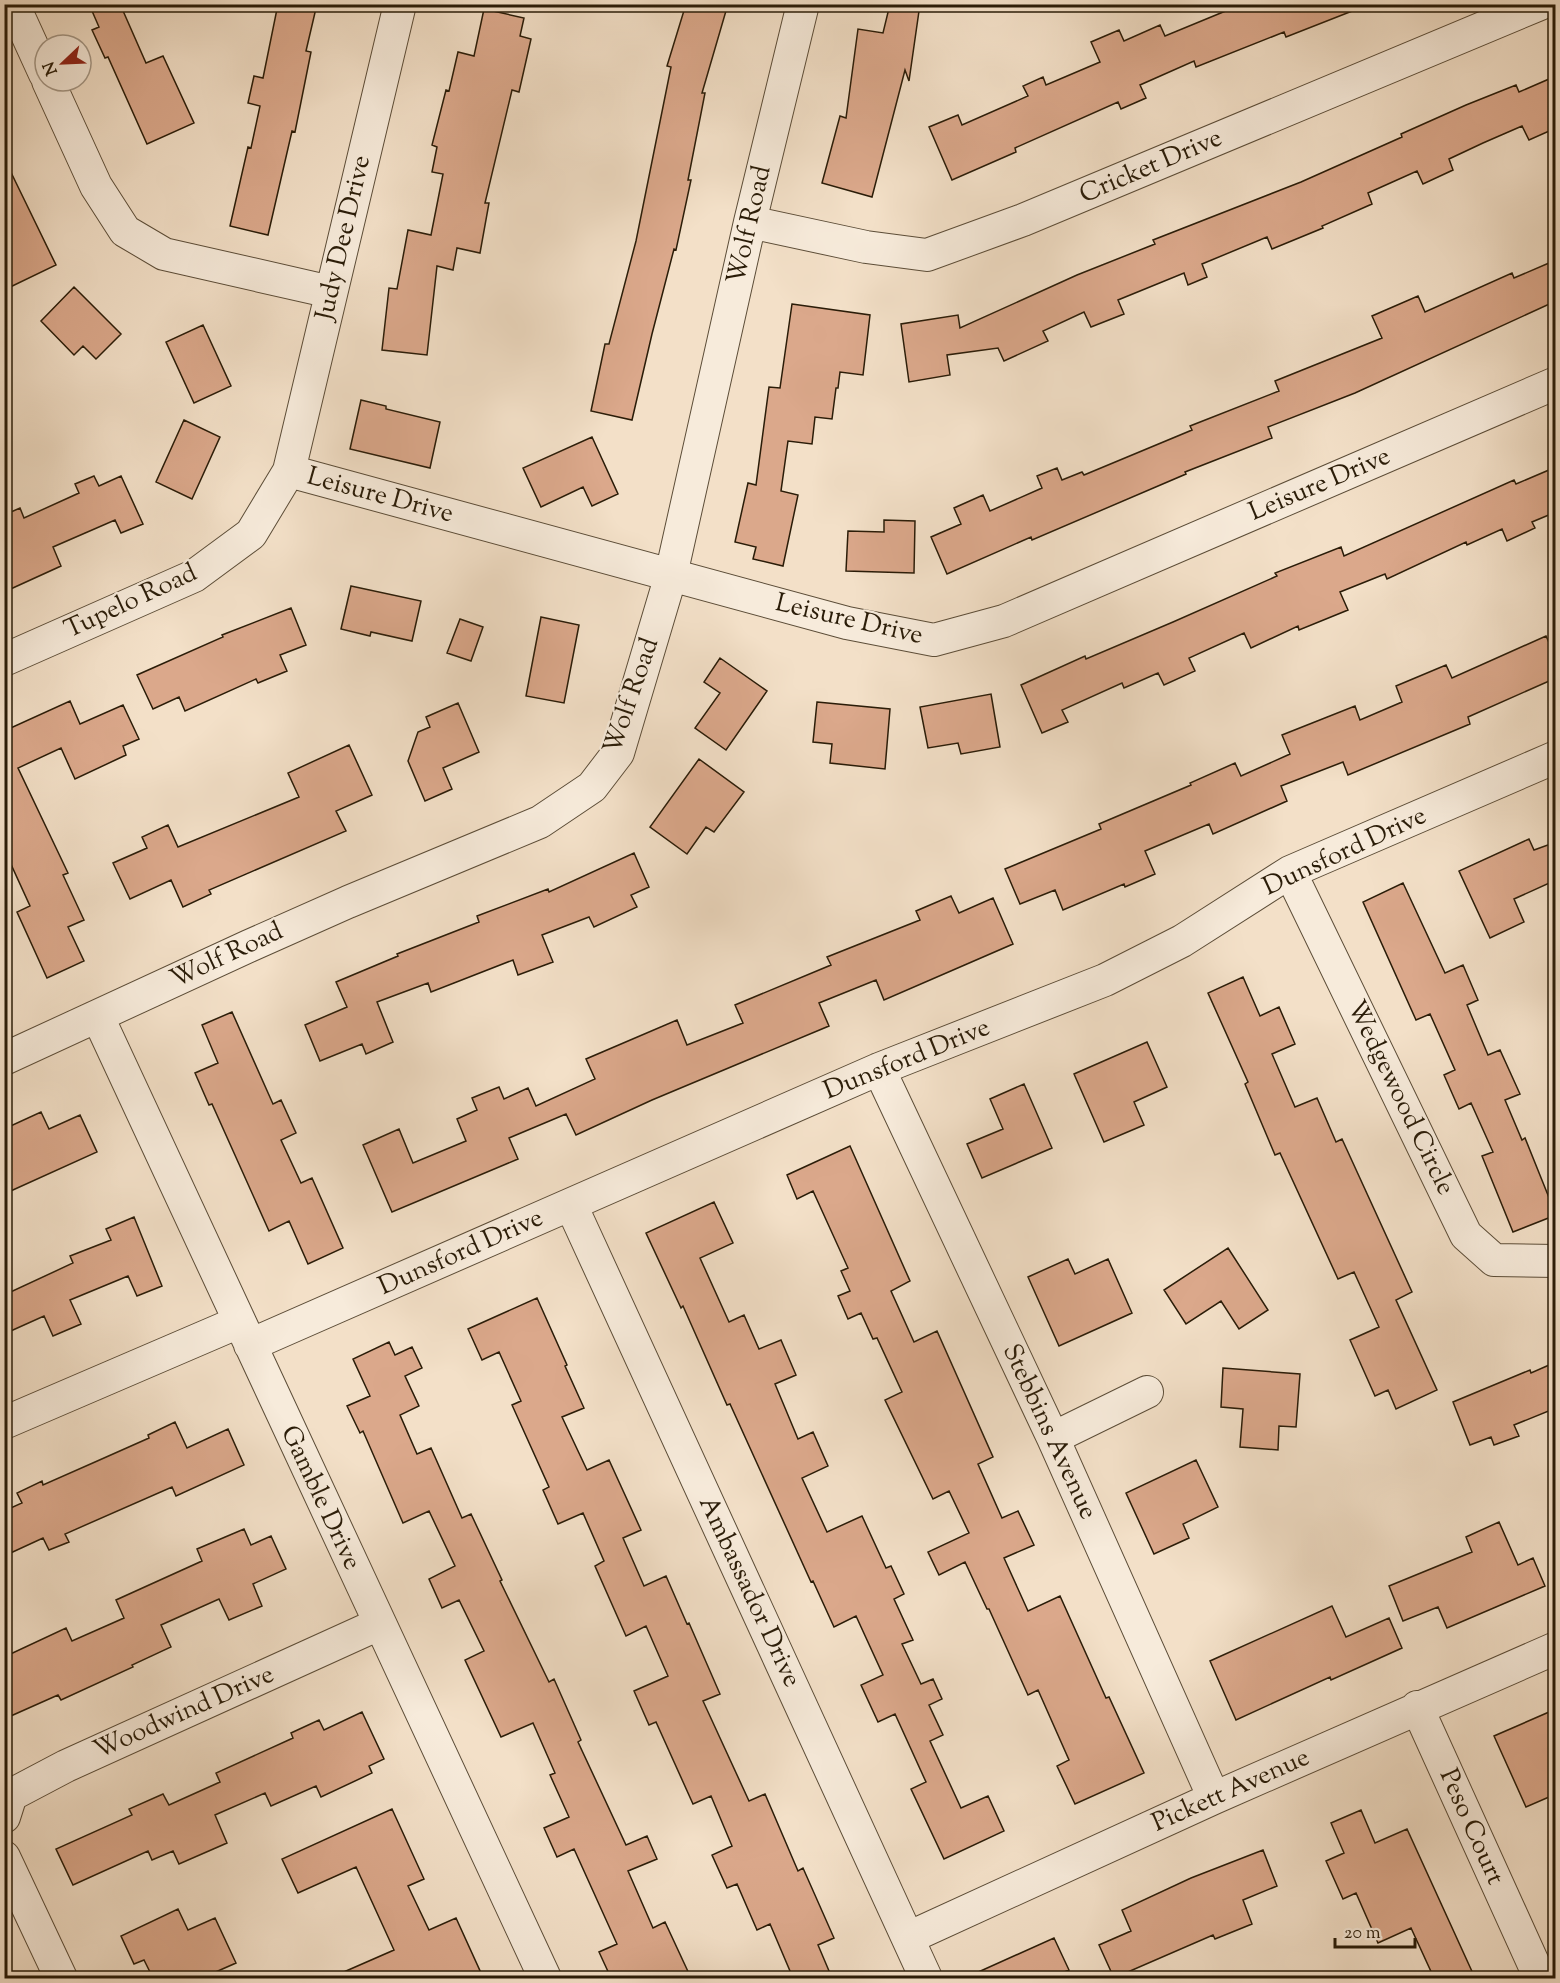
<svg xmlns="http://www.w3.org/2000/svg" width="1560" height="1983" viewBox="0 0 1560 1983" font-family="'Sorts Mill Goudy',serif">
	<rect width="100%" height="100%" fill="#f3e0c8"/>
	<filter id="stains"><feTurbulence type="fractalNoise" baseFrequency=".00333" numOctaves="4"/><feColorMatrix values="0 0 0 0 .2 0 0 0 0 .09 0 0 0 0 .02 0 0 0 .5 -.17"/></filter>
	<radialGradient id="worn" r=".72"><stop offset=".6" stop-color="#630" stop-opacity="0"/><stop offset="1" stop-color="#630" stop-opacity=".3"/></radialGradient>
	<!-- building -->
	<path fill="#dba88b" stroke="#2a1c08" stroke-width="1.5" d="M89,4H120L146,63L163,56L194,123L147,144L108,57L105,58L92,30L99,27Z
		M278,4H317L306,51L311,52L295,132L292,131L268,235L230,226L248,147L251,148L260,106L248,103L254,76L263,78Z
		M686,4H728L702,93H705L688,180H691L676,250L674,249L652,334L632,420L591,411L605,344H609L636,241L671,67L667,66Z
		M890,4H920L909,81L905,70L872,197L822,183L840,116L846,118L858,29L883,33Z
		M1226,4L1365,6L1286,37L1284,32L1196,67L1194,61L1140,85L1146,98L1121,109L1118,102L1015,148L1016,152L952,180L929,127L958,115L962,125L1028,96L1023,86L1043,77L1046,85L1100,62L1091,42L1119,30L1124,41L1160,25L1165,36L1228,10Z
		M484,9L524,18L520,36L531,39L519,92L512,90L485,203H489L480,253L457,248L453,270L437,266L427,355L382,350L389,288L397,289L408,230L431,235L443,174L432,172L437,147L432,145L446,90L449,91L458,52L474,56Z
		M1556,76V128L1529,140L1522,126L1483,143L1449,159L1453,170L1423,184L1417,171L1368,193L1372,204L1322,226L1323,228L1272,249L1267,237L1202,264L1207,277L1188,285L1184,273L1118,300L1124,314L1091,327L1084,312L1043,331L1048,341L1004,361L998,348L947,355L950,375L909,382L901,324L958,315L960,328L1077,275L1155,244L1153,240L1301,182L1402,137L1401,134L1466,105L1516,85L1519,92Z
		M4,158L56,265L4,290Z
		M1556,260V301L1355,393L1268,427L1272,438L1185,472L1186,474L1032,540L1031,537L947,574L931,537L961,524L954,508L983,495L990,511L1042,488L1037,476L1057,468L1062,480L1082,472L1084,475L1192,430L1190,426L1279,391L1275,381L1382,338L1372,316L1418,296L1425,312L1512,273L1514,278Z
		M74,287L121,334L96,359L83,346L74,355L41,321Z
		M792,304L870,315L863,375L840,372L838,388H836L832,419L815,417L812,444L788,441L781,491L798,495L783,566L753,559L756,547L735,542L748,483L756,485L769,387L780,388Z
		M203,325L231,386L194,403L166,342Z
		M361,400L386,406V409L440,422L430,468L350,449Z
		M184,420L220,437L192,499L156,482Z
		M592,437L618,494L592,506L583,487L541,507L523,468Z
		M1556,467V512L1532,522L1535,528L1507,541L1502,529L1467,545L1466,542L1387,579L1385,574L1340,592L1348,610L1299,630L1298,626L1251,648L1244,633L1189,658L1195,671L1164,685L1158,673L1124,688L1122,683L1062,710L1068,722L1042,733L1021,685L1085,656L1086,659L1173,622L1277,576L1275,573L1341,547L1344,556L1514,480L1516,484Z
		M94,476L99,486L121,476L143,524L121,533L115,520L53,547L61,566L4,592V515L20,508L24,518L79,493L75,484Z
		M884,520L915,521L914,573L846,571L848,531L884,532Z
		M351,586L421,601L412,641L371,632L370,636L341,629Z
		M291,608L306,645L280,655L287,671L258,683L256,679L185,711L179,697L153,709L137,675L223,637L222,635Z
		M541,617L579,625L564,703L526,696Z
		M460,619L483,627L471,661L447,653Z
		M1546,636L1556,658V678L1468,717L1470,724L1348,775L1343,762L1281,786L1287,801L1213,834L1209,824L1145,851L1155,874L1125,887L1124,884L1063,910L1055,890L1020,904L1005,869L1101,829L1099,824L1191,785L1190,783L1235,763L1241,776L1290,754L1282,735L1355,706L1360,720L1402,702L1396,686L1446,665L1452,678Z
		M720,658L767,691L726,750L695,728L720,693L704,682Z
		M991,694L1000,747L961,754L958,743L928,748L920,707Z
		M70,701L80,724L123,705L139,739L123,746L126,755L75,779L61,748L18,768L68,873L63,875L84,920L68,927L84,961L47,978L17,912L30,906L4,849V731Z
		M817,702L890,709L885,769L830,763L832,744L813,742Z
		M458,703L479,752L443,768L452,789L425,801L408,761L418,732L430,727L426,717Z
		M349,745L372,795L336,811L346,831L209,890L211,894L183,907L171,880L130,899L113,863L147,848L142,837L168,825L178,847L299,797L288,773Z
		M699,759L744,792L714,832L706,827L687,854L650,827Z
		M1529,839L1534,850L1556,842V880L1514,899L1524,922L1490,938L1459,871Z
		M634,853L649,887L631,895L637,907L594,927L589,917L542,935L553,962L518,975L513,960L431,992L428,983L377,1002L393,1042L366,1054L362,1044L320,1061L305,1025L347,1007L336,982L398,956L397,954L479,922L477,916L548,889L549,892Z
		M1403,883L1445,973L1463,965L1478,1000L1467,1005L1488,1055L1500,1050L1520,1094L1505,1100L1522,1140L1525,1138L1556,1215L1513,1232L1482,1156L1493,1152L1471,1103L1459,1109L1444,1075L1455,1070L1430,1014L1416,1020L1363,902Z
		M951,896L959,913L993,898L1013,944L884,1000L876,980L819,1003L829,1026L652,1100L576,1135L566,1114L509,1138L518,1159L392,1212L363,1145L399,1129L413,1163L466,1141L457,1119L477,1110L472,1098L499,1087L504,1099L528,1088L536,1106L595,1079L586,1059L677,1020L687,1045L743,1023L735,1005L831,965L827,957L920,920L916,911Z
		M1243,977L1260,1016L1279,1007L1295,1044L1272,1054L1295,1107L1317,1098L1336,1142L1342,1139L1412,1292L1396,1300L1437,1390L1396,1409L1388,1390L1375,1396L1350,1340L1379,1327L1354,1272L1338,1279L1280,1153L1275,1155L1245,1084L1248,1082L1208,993Z
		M232,1012L273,1104L281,1100L296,1133L281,1140L301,1183L312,1178L343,1248L308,1264L289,1221L269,1231L212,1104L209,1105L195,1073L218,1063L202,1025Z
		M1147,1042L1167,1087L1134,1102L1144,1125L1104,1142L1074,1074Z
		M1024,1084L1052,1148L982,1178L967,1144L1003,1129L990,1099Z
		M41,1112L49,1129L80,1115L97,1152L4,1194V1129Z
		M850,1146L910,1281L891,1291L914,1342L937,1331L993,1457L978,1464L1002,1518L1018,1511L1034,1545L1004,1558L1028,1611L1060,1596L1106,1698L1109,1697L1144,1773L1075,1804L1057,1766L1069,1760L1038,1690L1028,1695L989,1609H987L965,1562L939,1575L928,1552L969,1533L949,1491L933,1499L885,1400L902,1392L877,1338L873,1339L861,1313L848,1319L838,1296L850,1291L841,1271L848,1268L813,1191L797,1199L787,1175Z
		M714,1202L733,1243L700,1258L729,1322L744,1315L759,1349L781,1340L796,1375L775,1384L798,1439L813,1432L828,1466L802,1478L827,1532L862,1516L886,1568L891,1566L904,1594L894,1599L913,1640L902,1644L921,1684L933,1679L942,1699L929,1705L943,1735L930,1741L961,1808L988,1796L1004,1831L944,1859L911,1789L926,1782L895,1714L878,1722L861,1685L883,1675L856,1616L834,1627L813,1581L811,1582L730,1404L727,1405L683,1306L681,1308L646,1233Z
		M134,1217L162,1286L137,1296L128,1276L70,1300L81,1324L53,1336L44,1316L4,1334V1295L73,1263L70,1256L111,1240L106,1229Z
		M1228,1248L1268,1310L1239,1329L1221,1301L1186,1324L1164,1290Z
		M1068,1259L1075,1274L1108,1259L1132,1313L1059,1346L1028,1277Z
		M537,1298L567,1365L565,1366L584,1408L562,1417L587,1470L609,1460L641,1530L623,1538L644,1586L666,1576L687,1624L689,1623L720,1694L703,1701L749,1801L765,1794L798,1871L803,1868L834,1938L818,1945L832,1978H793L770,1924L757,1930L737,1884L727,1888L712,1855L732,1846L711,1796L693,1804L656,1722L649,1725L634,1691L668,1676L646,1626L626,1636L595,1566L604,1561L583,1513L558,1524L543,1490L549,1487L512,1405L521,1401L499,1352L482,1360L468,1329Z
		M389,1342L395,1355L412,1347L422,1368L405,1376L419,1406L400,1415L417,1454L431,1448L462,1518L471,1514L502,1580L500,1581L549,1682L554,1679L581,1740L578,1742L626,1845L647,1836L657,1859L628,1871L653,1928L665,1922L691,1978H611L599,1952L617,1944L574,1849L557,1857L544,1828L569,1817L550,1775L555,1773L533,1723L501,1737L465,1660L484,1651L459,1600L442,1608L429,1579L455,1566L429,1511L403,1523L363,1431L360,1433L347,1406L370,1396L353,1359Z
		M1556,1362V1408L1514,1425L1519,1436L1494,1445L1491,1437L1470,1445L1453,1402L1530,1370L1531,1373Z
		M1223,1368L1300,1374L1296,1427L1279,1426L1278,1450L1240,1447L1243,1409L1221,1407Z
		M175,1422L187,1448L228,1429L244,1465L176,1496L172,1487L65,1534L69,1542L49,1550L43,1538L4,1556V1511L22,1503L17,1493L42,1481L43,1485L95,1462L149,1438L148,1435Z
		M1196,1460L1218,1507L1183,1524L1189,1538L1154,1554L1126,1493Z
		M1499,1522L1518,1565L1533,1558L1545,1586L1447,1628L1438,1607L1403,1621L1389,1586L1472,1552L1466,1537Z
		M244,1529L251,1545L271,1536L286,1569L253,1584L262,1606L229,1620L219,1599L161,1625L171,1647L132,1665L133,1667L61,1700L58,1695L4,1719V1657L66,1628L72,1641L124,1618L116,1600L202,1561L197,1549Z
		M1332,1606L1346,1637L1389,1618L1402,1648L1331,1680L1330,1677L1236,1720L1210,1661Z
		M1556,1709V1794L1526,1807L1494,1736Z
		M362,1712L384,1759L369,1766L372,1773L321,1797L316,1786L271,1806L265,1793L215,1815L227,1843L179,1864L173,1851L152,1860L148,1851L73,1885L56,1849L132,1815L129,1809L163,1794L169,1805L220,1782L216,1773L293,1738L291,1733L319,1720L324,1730Z
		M392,1809L424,1879L408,1886L429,1930L456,1918L481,1973L470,1978H330L394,1950L356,1867L298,1893L282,1859Z
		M1361,1810L1375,1843L1407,1829L1475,1978H1434L1411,1928L1378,1943L1356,1893L1343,1899L1326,1861L1344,1853L1331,1823Z
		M1263,1850L1277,1886L1243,1900L1252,1924L1215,1939L1213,1935L1114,1978L1099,1945L1131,1931L1122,1910L1191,1878Z
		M178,1909L188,1930L215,1918L236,1963L202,1978H153L144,1960L134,1964L121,1936Z
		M1054,1938L1069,1970L1050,1978H965Z"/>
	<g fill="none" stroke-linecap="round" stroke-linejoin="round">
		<defs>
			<path id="minor" d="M13,4L45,74
				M48,81L96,186L125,231L164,254L331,292
				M750,222L866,247L927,255L1023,220L1540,4
				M289,471L847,623L934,640L1004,621L1556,383
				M4,660L194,576L251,534L289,471L400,4
				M1290,872L1466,1235L1494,1260L1556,1261
				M98,1017L545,1978
				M4,1059L249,946L348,902L540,822L592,787L618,753L671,575L750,222L803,4
				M879,1069L1053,1438L1214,1798
				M571,1205L926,1978
				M250,1345L879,1069L1105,980L1182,941L1290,872L1556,757
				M4,1423L239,1322
				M1053,1438L1147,1392
				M1417,1707L1540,1978
				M4,1817L11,1795L66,1766L379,1624
				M4,1857L61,1978
				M908,1938L1214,1798L1556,1648"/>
		</defs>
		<!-- minor casing -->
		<use href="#minor" stroke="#5c4d38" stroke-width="34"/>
		<!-- minor -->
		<use href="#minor" stroke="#f7ebdb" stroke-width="32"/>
	</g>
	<g text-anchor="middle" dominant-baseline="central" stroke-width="4.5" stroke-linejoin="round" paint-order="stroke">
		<!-- street labels -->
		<g font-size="26" fill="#2a1c08" stroke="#f7ebdb">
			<text transform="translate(1151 167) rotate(-23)">Cricket Drive</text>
			<text transform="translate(750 225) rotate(-77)">Wolf Road</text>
			<text transform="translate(344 238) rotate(-77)">Judy Dee Drive</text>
			<text transform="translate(1320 485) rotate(-23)">Leisure Drive</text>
			<text transform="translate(380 496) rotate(15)">Leisure Drive</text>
			<text transform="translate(131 602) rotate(-25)">Tupelo Road</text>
			<text transform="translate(849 620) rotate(13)">Leisure Drive</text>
			<text transform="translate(632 696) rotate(-71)">Wolf Road</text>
			<text transform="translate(1345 852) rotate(-25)">Dunsford Drive</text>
			<text transform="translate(227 956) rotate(-25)">Wolf Road</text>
			<text transform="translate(907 1060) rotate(-22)">Dunsford Drive</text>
			<text transform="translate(1400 1098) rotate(64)">Wedgewood Circle</text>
			<text transform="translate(461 1253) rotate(-24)">Dunsford Drive</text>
			<text transform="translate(1049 1432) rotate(65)">Stebbins Avenue</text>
			<text transform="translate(320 1498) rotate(65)">Gamble Drive</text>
			<text transform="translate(749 1592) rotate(65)">Ambassador Drive</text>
			<text transform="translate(184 1713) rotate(-24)">Woodwind Drive</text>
			<text transform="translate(1231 1791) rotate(-24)">Pickett Avenue</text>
			<text transform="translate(1471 1827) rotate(66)">Peso Court</text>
		</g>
	</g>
	<!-- margin -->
	<rect width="1560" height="1983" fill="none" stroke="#f3e0c8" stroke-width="24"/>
	<rect x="6" y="6" width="1548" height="1971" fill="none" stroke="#2a1c08" stroke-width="3"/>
	<rect x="12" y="12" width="1536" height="1959" fill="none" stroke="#2a1c08" stroke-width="1.5"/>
	<!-- north arrow -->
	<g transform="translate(63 63) rotate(247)"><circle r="28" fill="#f7ebdb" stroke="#a59887" stroke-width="1.5"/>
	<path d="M0-4.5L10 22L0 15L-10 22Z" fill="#8f2418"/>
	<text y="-9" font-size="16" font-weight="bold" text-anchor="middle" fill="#2a1c08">N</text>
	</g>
	<!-- scale -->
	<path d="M1335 1938v9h80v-9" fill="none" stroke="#2a1c08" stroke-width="3"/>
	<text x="1344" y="1938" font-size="18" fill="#2a1c08" stroke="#f7ebdb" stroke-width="4.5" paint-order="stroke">20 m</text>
	<rect width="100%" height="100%" filter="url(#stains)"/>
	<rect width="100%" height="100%" fill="url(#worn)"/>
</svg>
